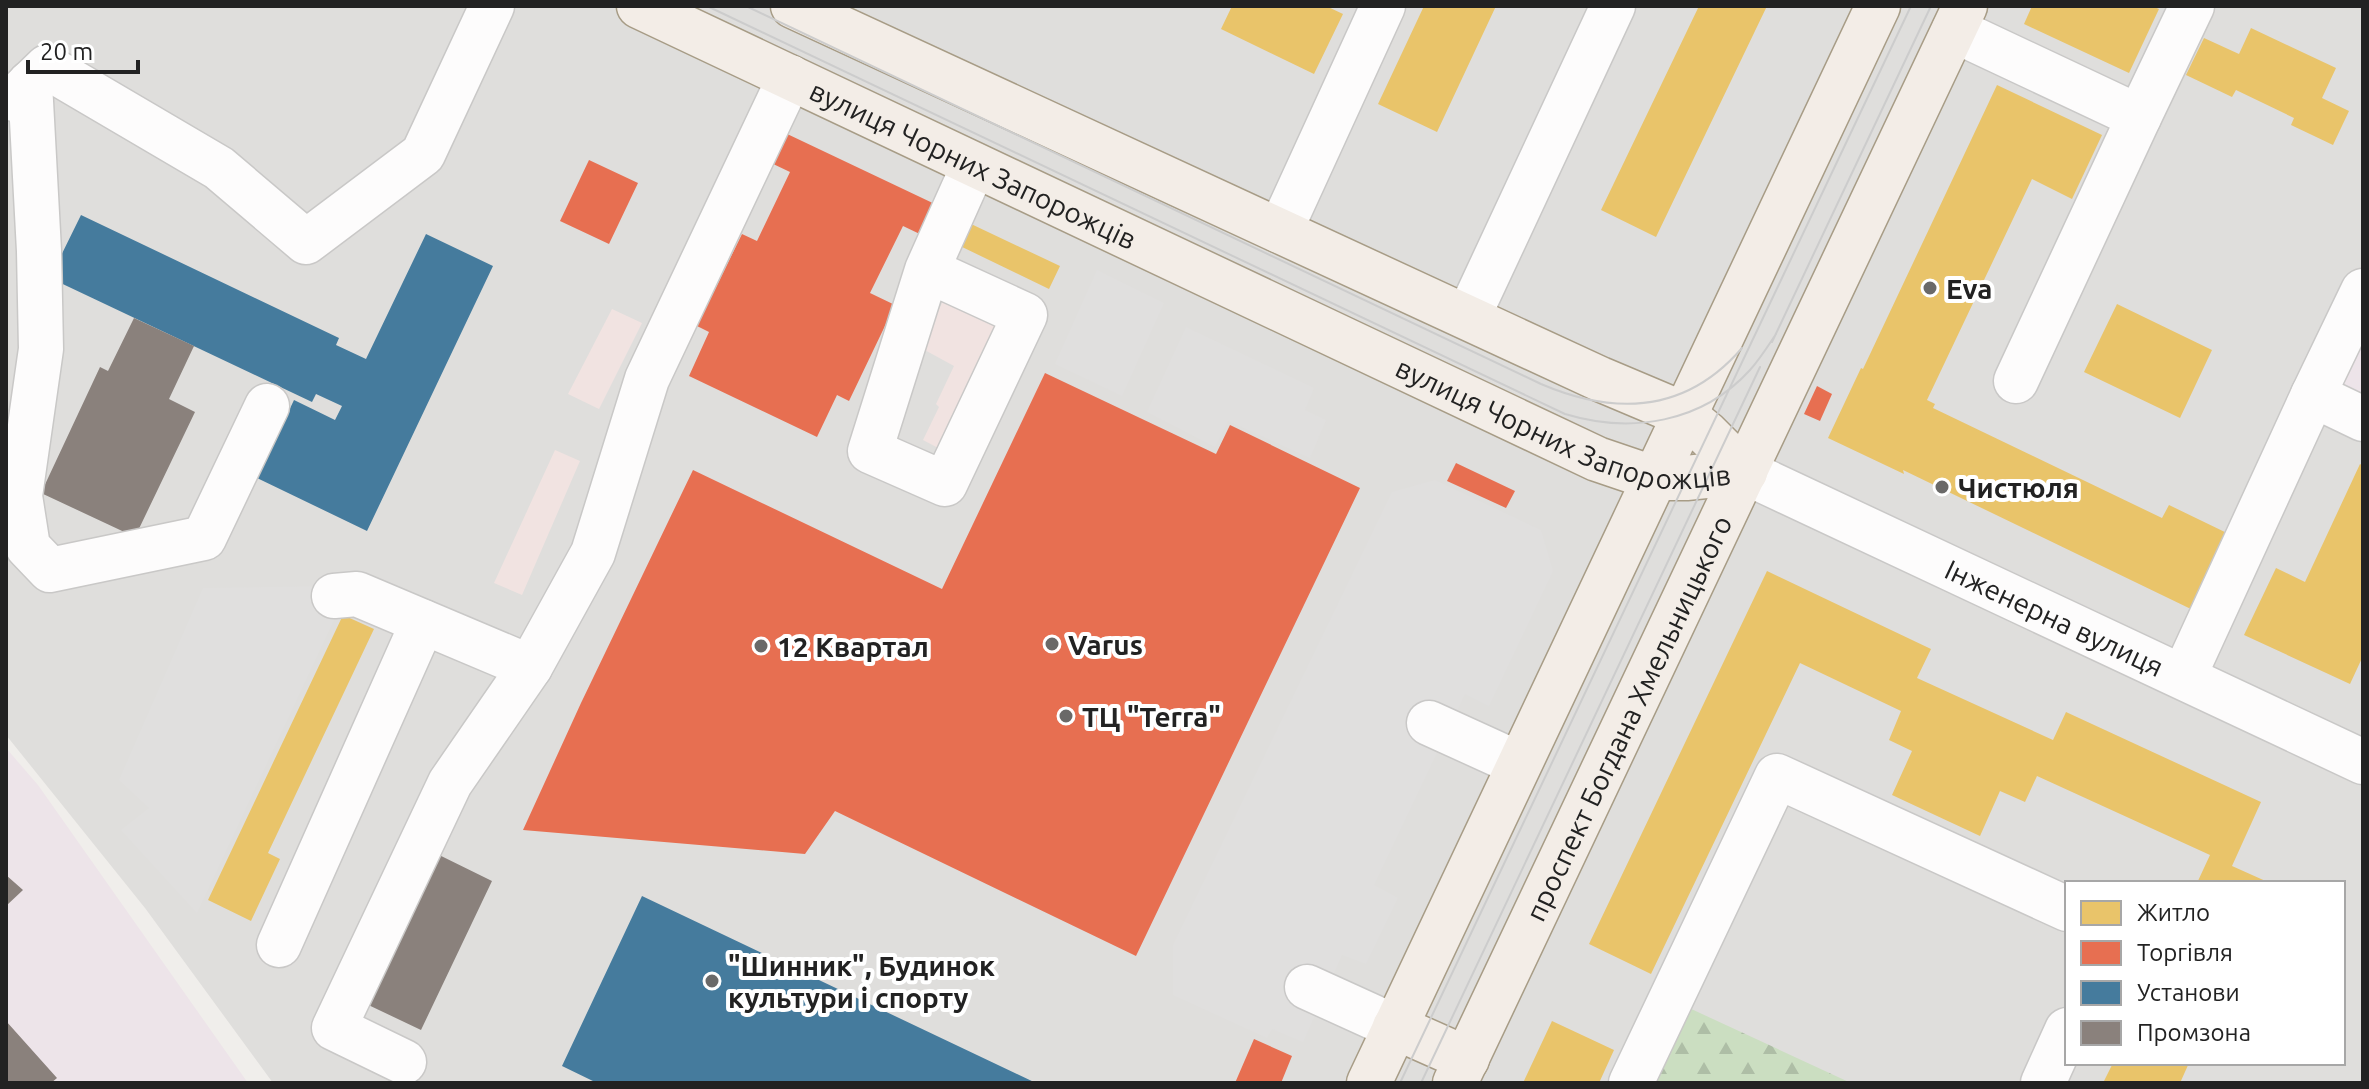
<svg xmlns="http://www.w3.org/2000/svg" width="2369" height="1089" viewBox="0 0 2369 1089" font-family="Ubuntu,sans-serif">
	<defs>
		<pattern id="forest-firs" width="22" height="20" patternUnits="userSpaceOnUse" patternTransform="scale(2)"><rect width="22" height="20" fill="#cbdec1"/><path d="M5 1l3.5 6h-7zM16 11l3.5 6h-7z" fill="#aebea6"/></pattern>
	</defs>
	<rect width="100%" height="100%" fill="#f0eeeb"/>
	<!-- residential -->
	<path fill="#dfdedc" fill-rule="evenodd" d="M6,6H2363V1083H273L145,908L6,735ZM2067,883H2343V1063H2067Z"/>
	<!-- commercial -->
	<path fill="#f1e3e1" d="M948,290L1010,320L942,450L923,440L939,407L936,404L954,366L921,348Z
		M612,309L642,323L599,409L568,394Z
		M555,450L580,461L522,595L494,583Z"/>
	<!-- industrial -->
	<path fill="#ede4e9" d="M2363,329V397L2336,384Z
		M6,748L38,785L248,1083H6Z"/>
	<!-- forest -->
	<path fill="url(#forest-firs)" d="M1687,1007L1851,1083H1651Z"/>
	<!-- parking -->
	<path fill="#e0dfde" d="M1097,270L1164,303L1122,396L1055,364Z
		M1186,327L1314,388L1305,410L1326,420L1310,458L1228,421L1215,447L1147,412Z
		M1435,480L1541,530L1553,571L1489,706L1465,694L1374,885L1398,898L1366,964L1342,955L1303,1042L1272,1029L1267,1038L1173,995V945L1392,492Z
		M334,586V620L197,913L121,830L149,808L119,780L203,588Z"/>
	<!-- homes -->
	<path fill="#e9c46a" d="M1232,6H1326L1343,14L1314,74L1221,29Z
		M1424,6H1496L1437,132L1378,104Z
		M1699,6H1767L1656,237L1601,210Z
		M2032,6H2152L2159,9L2129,73L2024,24Z
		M2251,28L2336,68L2322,98L2349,111L2333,145L2291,125L2294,118L2236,90L2232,97L2186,75L2204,38L2239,54Z
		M1997,85L2102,135L2072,199L2032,179L1927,400L1935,404L1933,408L2162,518L2169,505L2231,535L2195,611L1903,470L1904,474L1828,438L1861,368L1863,369Z
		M969,223L1060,266L1049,289L958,245Z
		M2117,304L2212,350L2180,418L2084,372Z
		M2360,464L2363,466V656L2350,684L2244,635L2276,568L2305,582Z
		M1767,571L1931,649L1917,678L2053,740L2066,712L2261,802L2232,866L2270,883H2197L2210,855L2037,776L2025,802L2000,791L1980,836L1892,795L1912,751L1889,740L1901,711L1800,663L1651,974L1589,944Z
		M343,615L374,629L268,853L280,859L251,921L208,900Z
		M1552,1021L1614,1050L1599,1083H1523Z
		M2113,1063H2189L2180,1083H2103Z"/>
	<!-- shops -->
	<path fill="#e76f51" d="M783,132L939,206L924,236L903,226L870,293L895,305L849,401L837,395L817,437L689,376L709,332L697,326L742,234L757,241L790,172L769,162Z
		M589,160L638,183L609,244L560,221Z
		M1045,373L1216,454L1230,425L1360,488L1136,956L835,811L805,854L523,830L581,703L693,470L942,589Z
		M1817,386L1832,394L1820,421L1804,414Z
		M1456,463L1515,491L1506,508L1447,481Z
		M1254,1039L1292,1056L1281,1083H1235Z"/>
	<!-- public -->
	<path fill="#457b9d" d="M81,215L339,338L336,345L366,359L426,234L493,266L367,531L257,478L294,400L335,420L342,406L316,394L312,402L50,278Z
		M642,896L1036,1083H597L562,1066Z"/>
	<!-- industry -->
	<path fill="#8a817c" d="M134,318L194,346L169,399L195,412L135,537L41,493L100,367L108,371Z
		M431,851L492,881L421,1030L360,1001Z
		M6,875L23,890L6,906Z
		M6,1021L57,1078L51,1083H6Z"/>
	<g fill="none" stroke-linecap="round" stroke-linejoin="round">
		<defs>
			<g id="minor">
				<path d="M1954,30L2139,117L2016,381"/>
				<path d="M30,83L39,251L41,349L20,496L28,547L50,570L204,538L267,406"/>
				<path d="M14,99L47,67L219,168L306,242L423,154L492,6"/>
				<path d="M2139,117L2192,6"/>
				<path d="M1280,231L1383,6"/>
				<path d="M927,270L1025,315L945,484L870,451L927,270L974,165"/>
				<path d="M1468,317L1613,6"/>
				<path d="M2313,395L2363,419"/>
				<path id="s1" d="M1745,472L2363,762"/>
				<path d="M334,596L357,594L530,667"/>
				<path d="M2184,676L2313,395L2363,291"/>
				<path d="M1429,723L1519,764"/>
				<path d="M279,945L423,622"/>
				<path d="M1307,987L1395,1027"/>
				<path d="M404,1062L334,1028L450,783L530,667L593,553L647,379L790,77"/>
				<path d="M1631,1083L1777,776L2067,909"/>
				<path d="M2043,1083L2067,1030"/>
			</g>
			<g id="major">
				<path id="s2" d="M639,6L1597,459L1653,478H1686L1745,472"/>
				<path d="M793,6L1600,379L1683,414L1707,434L1745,472"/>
				<path d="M1395,1027L1467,1059"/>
				<path d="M1369,1083L1878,6"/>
				<path id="s3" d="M1455,1083L1965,6"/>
			</g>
		</defs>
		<!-- minor casing -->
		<use href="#minor" stroke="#c9c8c7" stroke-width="47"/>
		<!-- major casing -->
		<use href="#major" stroke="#a79c86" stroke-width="47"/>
		<!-- minor -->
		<use href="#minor" stroke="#fdfcfc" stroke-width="44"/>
		<!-- major -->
		<use href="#major" stroke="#f3ede7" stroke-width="44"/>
		<!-- tram -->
		<path stroke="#ccc" stroke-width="2" d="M707,6L1565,414C1631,434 1702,423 1750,370C1760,359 1768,346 1776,334
			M746,6L1541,384C1616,416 1686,413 1742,348
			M1772,342L1931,6
			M1400,1083L1911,6
			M1421,1083L1760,367"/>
	</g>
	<!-- markers -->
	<g fill="#6a6968" stroke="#fff" stroke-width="3">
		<circle cx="1930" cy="288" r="8"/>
		<circle cx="1942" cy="487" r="8"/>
		<circle cx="1052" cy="644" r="8"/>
		<circle cx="761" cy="646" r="8"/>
		<circle cx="1066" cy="716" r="8"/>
		<circle cx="712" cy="981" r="8"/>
	</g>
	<g text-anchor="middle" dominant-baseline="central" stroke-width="8" stroke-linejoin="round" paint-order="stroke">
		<!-- street labels -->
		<g font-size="28" fill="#222" stroke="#fff">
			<text stroke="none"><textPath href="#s2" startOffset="370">вулиця Чорних Запорожців</textPath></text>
			<text stroke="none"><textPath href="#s2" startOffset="1018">вулиця Чорних Запорожців</textPath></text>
			<text stroke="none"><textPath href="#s1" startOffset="342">Інженерна вулиця</textPath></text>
			<text stroke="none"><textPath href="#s3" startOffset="404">проспект Богдана Хмельницького</textPath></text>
		</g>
		<!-- poi labels -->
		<g font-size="28" font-weight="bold" fill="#222" stroke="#fff" text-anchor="start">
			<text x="1946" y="288">Eva</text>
			<text x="1958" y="487">Чистюля</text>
			<text x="1068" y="644">Varus</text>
			<text x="777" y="646">12 Квартал</text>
			<text x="1082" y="716">ТЦ "Terra"</text>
			<text x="728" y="965">"Шинник", Будинок<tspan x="728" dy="32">культури і спорту</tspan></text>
		</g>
	</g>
	<!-- border -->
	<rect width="2369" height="1089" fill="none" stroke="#222222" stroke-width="16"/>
	<!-- legend -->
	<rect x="2065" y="881" width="280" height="184" fill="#ffffff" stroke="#a7a7a7" stroke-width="2"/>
	<rect x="2081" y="901" width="40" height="24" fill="#e9c46a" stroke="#a7a7a7" stroke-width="2"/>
	<text x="2137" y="921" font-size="24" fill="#222222">Житло</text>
	<rect x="2081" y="941" width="40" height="24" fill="#e76f51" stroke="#a7a7a7" stroke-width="2"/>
	<text x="2137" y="961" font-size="24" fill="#222222">Торгівля</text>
	<rect x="2081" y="981" width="40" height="24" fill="#457b9d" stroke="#a7a7a7" stroke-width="2"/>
	<text x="2137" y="1001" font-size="24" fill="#222222">Установи</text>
	<rect x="2081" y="1021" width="40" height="24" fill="#8a817c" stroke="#a7a7a7" stroke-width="2"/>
	<text x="2137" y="1041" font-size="24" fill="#222222">Промзона</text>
	<!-- scale -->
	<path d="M28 60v12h110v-12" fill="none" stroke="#222222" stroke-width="4"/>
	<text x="40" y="60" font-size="24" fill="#222222" stroke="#ffffff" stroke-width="6" paint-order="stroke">20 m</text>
</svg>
